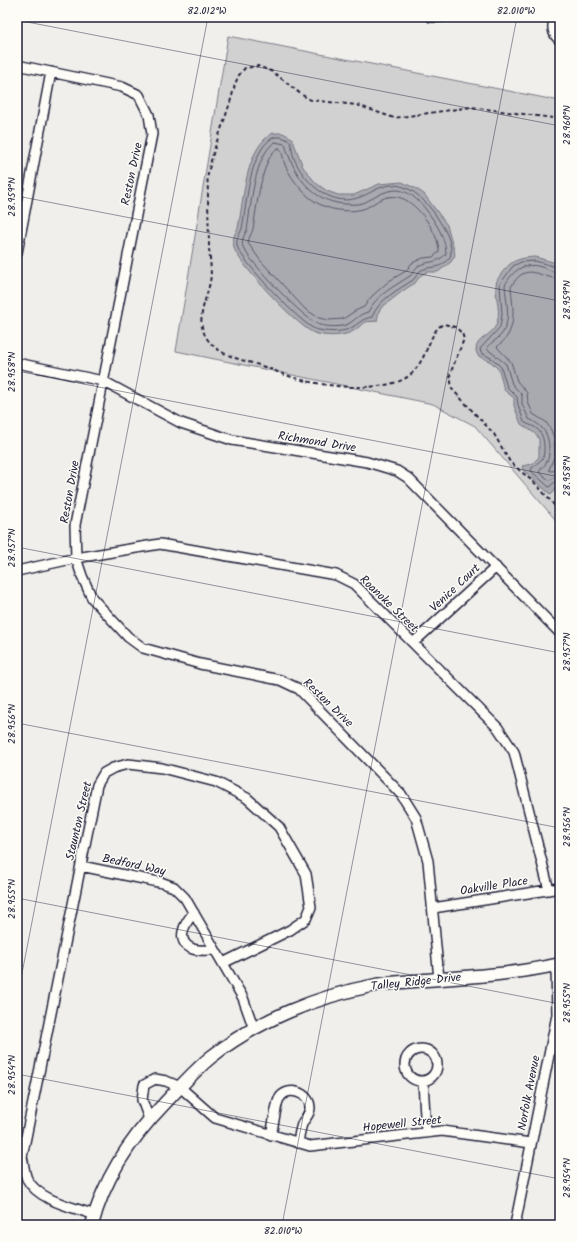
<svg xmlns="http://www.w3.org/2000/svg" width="577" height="1242" viewBox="0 0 577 1242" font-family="Kalam,sans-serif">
	<rect width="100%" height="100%" fill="#f0efec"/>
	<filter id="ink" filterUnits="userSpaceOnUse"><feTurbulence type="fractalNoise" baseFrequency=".025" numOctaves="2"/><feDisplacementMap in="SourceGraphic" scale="8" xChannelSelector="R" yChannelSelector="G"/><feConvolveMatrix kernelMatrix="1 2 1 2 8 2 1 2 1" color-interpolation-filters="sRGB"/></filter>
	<g filter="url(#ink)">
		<!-- green -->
		<path fill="#d2d1d1" stroke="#7a7a86" d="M228,36L560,101V525L475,426L433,404L176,351Z"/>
		<!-- water -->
		<path fill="#a9a9b0" stroke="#737381" d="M273,133H283L292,138L303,167L316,183L327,191L338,195H354L379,184L402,182L415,188L424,194L447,225L454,249L455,255L451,262L438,272H427L421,275L415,283L404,290L381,308L379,311L377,321C373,322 369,321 365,322C361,324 359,328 355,330C345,337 326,337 314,333C298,327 238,263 234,248C232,239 234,235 238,228C244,199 245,148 273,133Z
			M535,257L560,264V484L551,495L523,470L522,466L532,464L539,457V440L537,435L521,424L514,406V398L504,390L499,370L491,362L478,356L476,351C475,338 492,336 496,325C502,312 495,299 496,285C496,281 499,277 501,274C511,260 519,258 535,257Z"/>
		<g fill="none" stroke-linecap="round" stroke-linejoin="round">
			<!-- shore -->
			<path stroke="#58586a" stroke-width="1" d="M274,137H282L290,141C292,146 292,153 294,158C300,174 315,191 331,197C350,204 361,197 377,189C405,175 427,201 440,222C446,231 454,247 450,257C438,272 432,264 420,271C417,273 416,278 413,280C398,290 379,299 372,317C361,319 360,323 351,328C341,333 326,332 315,329C301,324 240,259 237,246C236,238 239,235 242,229C247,203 249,150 274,137Z
				M275,142L285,144C293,173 311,202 345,204C351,204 357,205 363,203C375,198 383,190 397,190C412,191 424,206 432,218C439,228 446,241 446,254C435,265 429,260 418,266C414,269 414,273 410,276C395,286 376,295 368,312C360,314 357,318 350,323C342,328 329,327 320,325C306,322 248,260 243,247C241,240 244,236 247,230C251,207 254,155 275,142Z
				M279,148C283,152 283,159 285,165C292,180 306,198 321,205C334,211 353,213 366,208C372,205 376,201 382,199C401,190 417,207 427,221C433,230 439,241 439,252L433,257L423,258L412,263L406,271L389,281L371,297L364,307L355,311L343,319L329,320L319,318L305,309L260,260L248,243C248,238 252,234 253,229C256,213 262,152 279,148Z
				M560,268L535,261L521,262L513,266L500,284L502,315L500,327L480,349L481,353L493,359L501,367L507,387L517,397L518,405L524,422C528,425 532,425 536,428C545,434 545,448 543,458L532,468L531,471L549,487L555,482L560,481
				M560,273C552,272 546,268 538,266C522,263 512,272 505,285C506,302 512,321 501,335C497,340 490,343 486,348L506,364L512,384L522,395V404L529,419C542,425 549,433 549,449C549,453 549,458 547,461C545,466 541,468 539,472L549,480L560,476
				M560,279C539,278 526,260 511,287C512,304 517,322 506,338C504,341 500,344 497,347L511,362L517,381L527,393L528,402L533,414L546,422L551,430L554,438L555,454L549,470L551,471L560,470"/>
			<defs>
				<path id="street" d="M431,17H441
					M556,17C551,25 552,35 560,40
					M17,65L122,87L139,95L149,115L152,134L75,525L76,558L82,576L92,598L128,637L143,648L200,664L280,680L299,689L401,794L416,818L428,861L439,979
					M17,253L51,72
					M17,363L103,381L181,423L232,440L367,462L397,471L408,478L560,633
					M17,571L76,558L160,544L336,575L354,584L498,728L514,752L549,890
					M413,643L496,567
					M81,866L163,883L174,887L185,898L243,998L254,1029
					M433,908L560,888
					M194,913C185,922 174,942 193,949C199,951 208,950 215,950
					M405 1065a16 16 0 1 1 32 0a16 16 0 1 1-32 0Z
					M423,1081L426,1133
					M149,1119L142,1100L144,1085L155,1079L166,1081L180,1087L215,1118L310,1146L442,1131L531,1143
					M271,1135C273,1128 276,1104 279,1099C287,1085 310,1092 310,1108C310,1114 306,1117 303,1122C300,1128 299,1136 298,1143
					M95,1215C73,1207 39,1201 27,1179C24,1172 24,1164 22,1157L97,785L104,773L113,768L128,764L162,768L216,782L247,798L279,827L306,874L311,907L306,919L290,930L223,963
					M515,1225L557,1015L556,965"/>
				<path id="secondary" d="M92,1225C104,1178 131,1138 164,1104C179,1088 194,1071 211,1057C258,1020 318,996 376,985C392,982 409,982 425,980C470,977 516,974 560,964"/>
			</defs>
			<!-- street casing -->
			<use href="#street" stroke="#22223b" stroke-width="12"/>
			<!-- secondary casing -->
			<use href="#secondary" stroke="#22223b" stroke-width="15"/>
			<!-- path -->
			<path stroke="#22223b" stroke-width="2" stroke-dasharray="4 3" stroke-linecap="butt" d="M560,119L471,107L394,118L357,105L311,100L302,95L273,72L258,66L245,68L239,75L235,84C228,115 214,143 208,174C207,181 208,188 208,195C208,213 209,231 209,249C210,260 212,272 210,282C206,302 194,321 208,340C222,359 252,361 273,370C306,385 361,393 397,382C429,372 426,330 444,324L455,327L462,333L464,339L450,374L452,389L494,434L510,462L537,485L560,512"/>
			<!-- street -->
			<use href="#street" stroke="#fdfcf7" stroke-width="9"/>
			<!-- secondary -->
			<use href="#secondary" stroke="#fdfcf7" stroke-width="12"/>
		</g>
	</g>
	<!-- ticks -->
	<path fill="none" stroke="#22223b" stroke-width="1" stroke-opacity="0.45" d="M17,20L560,126M17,196L560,301M17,371L560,477M17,547L560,653M17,723L560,828M17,898L560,1004M17,999L208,17M17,1074L560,1179M282,1225L517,17"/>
	<g text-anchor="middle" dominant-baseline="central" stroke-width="3" stroke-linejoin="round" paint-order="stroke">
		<!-- street labels -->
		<g font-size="12" fill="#22223b" stroke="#fdfcf7">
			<text transform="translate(132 174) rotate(-78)">Reston Drive</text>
			<text transform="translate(317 442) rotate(9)">Richmond Drive</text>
			<text transform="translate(70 492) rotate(-80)">Reston Drive</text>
			<text transform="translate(455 588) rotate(-43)">Venice Court</text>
			<text transform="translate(389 604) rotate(44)">Roanoke Street</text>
			<text transform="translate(328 703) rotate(44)">Reston Drive</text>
			<text transform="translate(79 821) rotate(-77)">Staunton Street</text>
			<text transform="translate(134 865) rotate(12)">Bedford Way</text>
			<text transform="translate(494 886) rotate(-9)">Oakville Place</text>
			<text transform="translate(416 982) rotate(-6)">Talley Ridge Drive</text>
			<text transform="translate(529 1093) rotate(-79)">Norfolk Avenue</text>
			<text transform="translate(402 1124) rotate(-6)">Hopewell Street</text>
		</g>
	</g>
	<!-- margin -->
	<rect width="577" height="1242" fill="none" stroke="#fdfcf7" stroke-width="44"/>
	<rect x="22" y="22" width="533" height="1198" fill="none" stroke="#22223b" stroke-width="1.5"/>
	<g font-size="10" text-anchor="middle" fill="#22223b">
		<text x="207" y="14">82.012°W</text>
		<text x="516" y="14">82.010°W</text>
		<text transform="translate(566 125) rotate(-90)" y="4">28.960°N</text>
		<text transform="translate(11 197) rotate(-90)" y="4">28.959°N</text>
		<text transform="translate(566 300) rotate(-90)" y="4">28.959°N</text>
		<text transform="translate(11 372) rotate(-90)" y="4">28.958°N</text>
		<text transform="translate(566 476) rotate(-90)" y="4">28.958°N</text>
		<text transform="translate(11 548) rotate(-90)" y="4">28.957°N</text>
		<text transform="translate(566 652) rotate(-90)" y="4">28.957°N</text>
		<text transform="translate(11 724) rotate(-90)" y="4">28.956°N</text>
		<text transform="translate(566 827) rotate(-90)" y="4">28.956°N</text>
		<text transform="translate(11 899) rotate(-90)" y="4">28.955°N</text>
		<text transform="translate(566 1003) rotate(-90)" y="4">28.955°N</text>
		<text transform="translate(11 1075) rotate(-90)" y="4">28.954°N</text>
		<text transform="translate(566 1178) rotate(-90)" y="4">28.954°N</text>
		<text x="283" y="1234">82.010°W</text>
	</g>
</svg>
